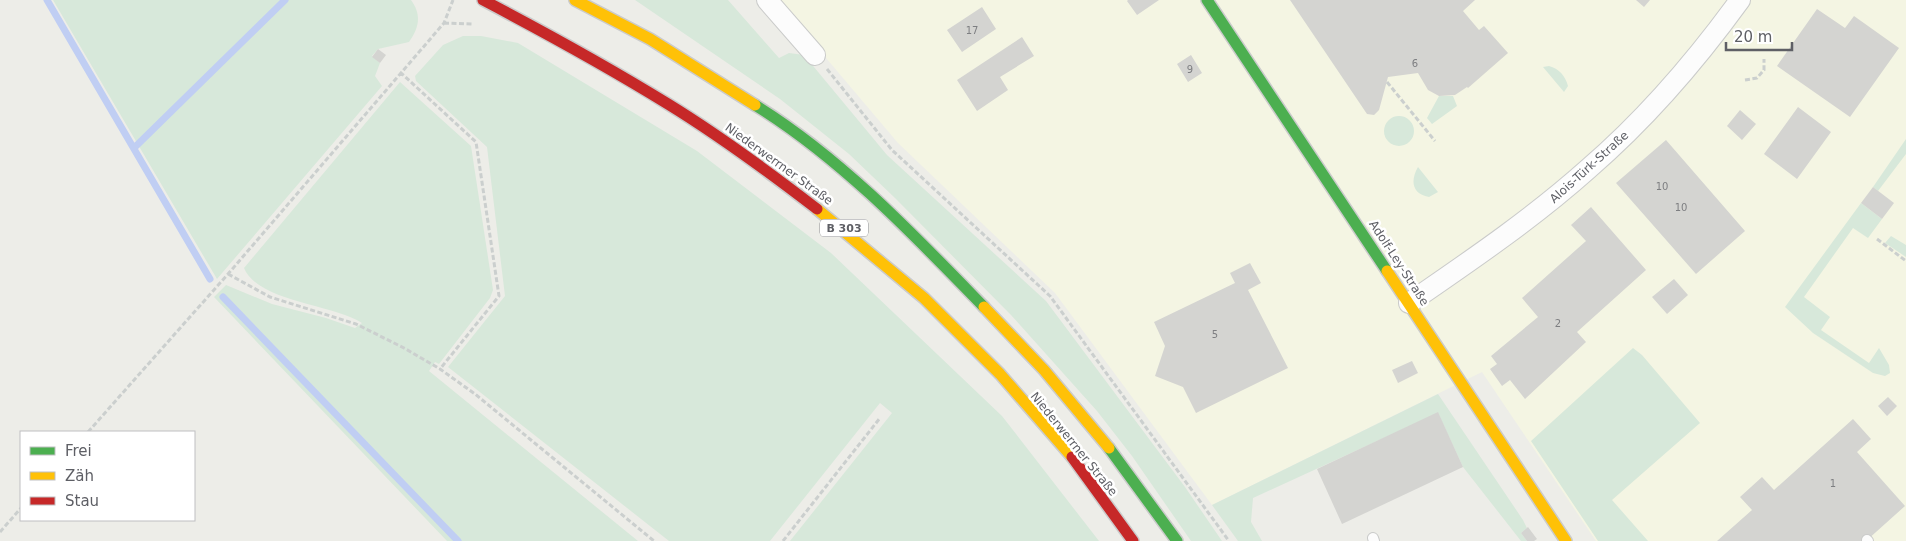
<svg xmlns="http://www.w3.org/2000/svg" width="1906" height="541" viewBox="0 0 1906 541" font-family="'DejaVu Sans',sans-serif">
	<rect width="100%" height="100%" fill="#edede8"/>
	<!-- commercial -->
	<path fill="#f4f5e3" d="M777,0H1906V541H1596L1482,372L1212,505L1055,293L898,143Z"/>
	<!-- green -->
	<path fill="#d7e8da" d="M53,0H411C422,15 419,28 409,42L378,49L372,56L380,63L375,76L382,86L217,279Z
		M635,0H728L779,58L789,53L804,55L887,155L1046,301L1185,487L1222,541H1191L1132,456L1097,411L1011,315L895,198L849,154L780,99Z
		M463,36H481L518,43L697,151L831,253L1002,416L1099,541H790L892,413L880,403L770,541H669L448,367L505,296L487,147L416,81L415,76L443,45Z
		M1549,66C1559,69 1565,75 1568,86L1564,92L1543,67Z
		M400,82L471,146L493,290L490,298L439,364L435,362L429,371L638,541H447L214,297L226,285L272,304L326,318L355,328L362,323C333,304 258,302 244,268Z
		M1439,96H1453L1457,106L1432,124L1427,118Z
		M1384 131a15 15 0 1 1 30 0a15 15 0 1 1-30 0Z
		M1906,139V154L1878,191L1873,187Z
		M1418,167L1438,192L1429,197C1412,194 1410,181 1418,167Z
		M1861,203L1882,219L1868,238L1853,228L1804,297L1830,317L1821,330L1869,363L1879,348L1889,365L1890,373L1885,376L1873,373L1813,333L1785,307Z
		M1891,236L1906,245V257L1885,243Z
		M1633,348L1642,355L1700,423L1612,500L1648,541H1598L1531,441Z
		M1438,394L1523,520L1527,528L1521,533L1527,541H1521L1463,467L1438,413L1253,498L1251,522L1262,541H1238L1212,505Z"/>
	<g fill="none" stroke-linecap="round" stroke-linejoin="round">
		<!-- stream -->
		<path stroke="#c0cef3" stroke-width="7" d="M47,0L210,279
			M134,148L285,0
			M223,297L458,541"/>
	</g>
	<!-- building -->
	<path fill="#d4d4d1" d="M1128,0H1159L1137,15L1127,1Z
		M1290,0H1475L1463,11L1479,30L1484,26L1508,53L1468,88L1467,87L1455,95L1439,96L1428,90L1418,73L1388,77L1379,110L1374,115L1367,114Z
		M1636,0H1650L1644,7Z
		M982,7L996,29L962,52L947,30Z
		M1817,9L1845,28L1854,16L1899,48L1850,117L1777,66Z
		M1022,37L1034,56L1000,77L1008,90L977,111L957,80Z
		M378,49L386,55L380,63L372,57Z
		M1191,55L1202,73L1188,82L1177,64Z
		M1798,107L1831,132L1797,179L1764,154Z
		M1740,110L1756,124L1742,140L1727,126Z
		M1666,140L1745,231L1696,274L1616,183Z
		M1873,187L1894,203L1882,219L1861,203Z
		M1591,207L1646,270L1577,332L1586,342L1525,399L1510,380L1502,386L1490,369L1497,364L1491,356L1538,317L1522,298L1586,241L1571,225Z
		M1250,263L1261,283L1248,290L1288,368L1196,413L1183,387L1155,376L1165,346L1154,322L1235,283L1230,273Z
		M1674,279L1688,295L1667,314L1652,297Z
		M1412,361L1418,373L1398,383L1392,370Z
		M1888,397L1897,406L1887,416L1878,406Z
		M1438,412L1463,467L1342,524L1317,469Z
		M1853,419L1871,439L1857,452L1905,506L1866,541H1717L1752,510L1740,497L1762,477L1774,490Z
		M1528,527L1537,539L1534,541H1527L1521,533Z"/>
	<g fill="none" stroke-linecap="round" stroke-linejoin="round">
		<defs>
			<path id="lane" d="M1373,538L1374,541
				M1867,540L1868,541"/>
			<path id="street" d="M767,0L815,55
				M1409,303C1470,261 1532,219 1588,169C1646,119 1695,62 1740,0"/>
			<path id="fast" d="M1207,0L1387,271
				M755,105C841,158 914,235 984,307
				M1109,448L1177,541"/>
			<path id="slow" d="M575,0L650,39L755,105
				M817,209L924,298L1000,374L1072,457
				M1387,271L1566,541
				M984,307L1044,370L1109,448"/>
			<path id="jam" d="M483,0C546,33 608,67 668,104C720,136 769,172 817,209
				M1072,457L1133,541"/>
		</defs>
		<!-- lane casing -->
		<use href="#lane" stroke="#cacbca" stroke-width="12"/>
		<!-- street casing -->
		<use href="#street" stroke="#cacbca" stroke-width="22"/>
		<!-- fast casing -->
		<use href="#fast" stroke="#cbcbcb" stroke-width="14"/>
		<!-- slow casing -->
		<use href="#slow" stroke="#cbcbcb" stroke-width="14"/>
		<!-- jam casing -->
		<use href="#jam" stroke="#cbcbcb" stroke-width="14"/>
		<!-- path -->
		<path stroke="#cbcfce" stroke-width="3" stroke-dasharray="5 2.5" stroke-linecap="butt" d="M444,23L473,24
			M827,69L892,150L1050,296L1229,541
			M400,72L476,142L499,296L440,369
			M1745,80L1757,78L1764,70V59
			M1387,82L1435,141
			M1877,239L1906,261
			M228,274L270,297L356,324L404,348L440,369L475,394L654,541
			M88,432L228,274L444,23L453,0
			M0,532L21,508
			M783,541L880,418"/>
		<!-- lane -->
		<use href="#lane" stroke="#fcfcfc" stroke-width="10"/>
		<!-- street -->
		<use href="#street" stroke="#fcfcfc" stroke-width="20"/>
		<!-- fast -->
		<use href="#fast" stroke="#4caf50" stroke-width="11"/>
		<!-- slow -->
		<use href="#slow" stroke="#ffc107" stroke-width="11"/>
		<!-- jam -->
		<use href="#jam" stroke="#c62828" stroke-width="11"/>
	</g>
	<g text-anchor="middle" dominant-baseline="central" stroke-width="5" stroke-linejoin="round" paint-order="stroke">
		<!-- number labels -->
		<g font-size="10" fill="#7d7e81">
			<text x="972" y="30">17</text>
			<text x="1415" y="63">6</text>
			<text x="1190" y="69">9</text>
			<text x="1662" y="186">10</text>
			<text x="1681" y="207">10</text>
			<text x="1558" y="323">2</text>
			<text x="1215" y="334">5</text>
			<text x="1833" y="483">1</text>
		</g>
		<!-- shield labels -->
		<rect fill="#fff" stroke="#8e8f93" stroke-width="1" x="820" y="219.5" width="48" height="17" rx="4"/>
		<g font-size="11" font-weight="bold" fill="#5e5f65">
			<text x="844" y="228">B 303</text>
		</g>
		<!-- street labels -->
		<g font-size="12" fill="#5e5f65" stroke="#fff">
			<text transform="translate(779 164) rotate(36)">Niederwerrner Straße</text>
			<text transform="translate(1589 167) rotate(-42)">Alois-Türk-Straße</text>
			<text transform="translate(1399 263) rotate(57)">Adolf-Ley-Straße</text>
			<text transform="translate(1074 444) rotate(51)">Niederwerrner Straße</text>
		</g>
	</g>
	<!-- legend -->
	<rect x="20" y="431" width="175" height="90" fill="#ffffff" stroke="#bfbfc1"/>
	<rect x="30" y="447" width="25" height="8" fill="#4caf50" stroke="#bfbfc1"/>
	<text x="65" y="456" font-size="15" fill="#5e5f65">Frei</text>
	<rect x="30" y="472" width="25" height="8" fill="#ffc107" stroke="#bfbfc1"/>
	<text x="65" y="481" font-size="15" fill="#5e5f65">Zäh</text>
	<rect x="30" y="497" width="25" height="8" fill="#c62828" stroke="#bfbfc1"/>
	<text x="65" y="506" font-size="15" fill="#5e5f65">Stau</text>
	<!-- scale -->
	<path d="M1726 42v8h66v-8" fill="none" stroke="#5e5f65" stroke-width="2.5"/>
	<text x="1734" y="42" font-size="15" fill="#5e5f65" stroke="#ffffff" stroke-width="4" paint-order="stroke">20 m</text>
</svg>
